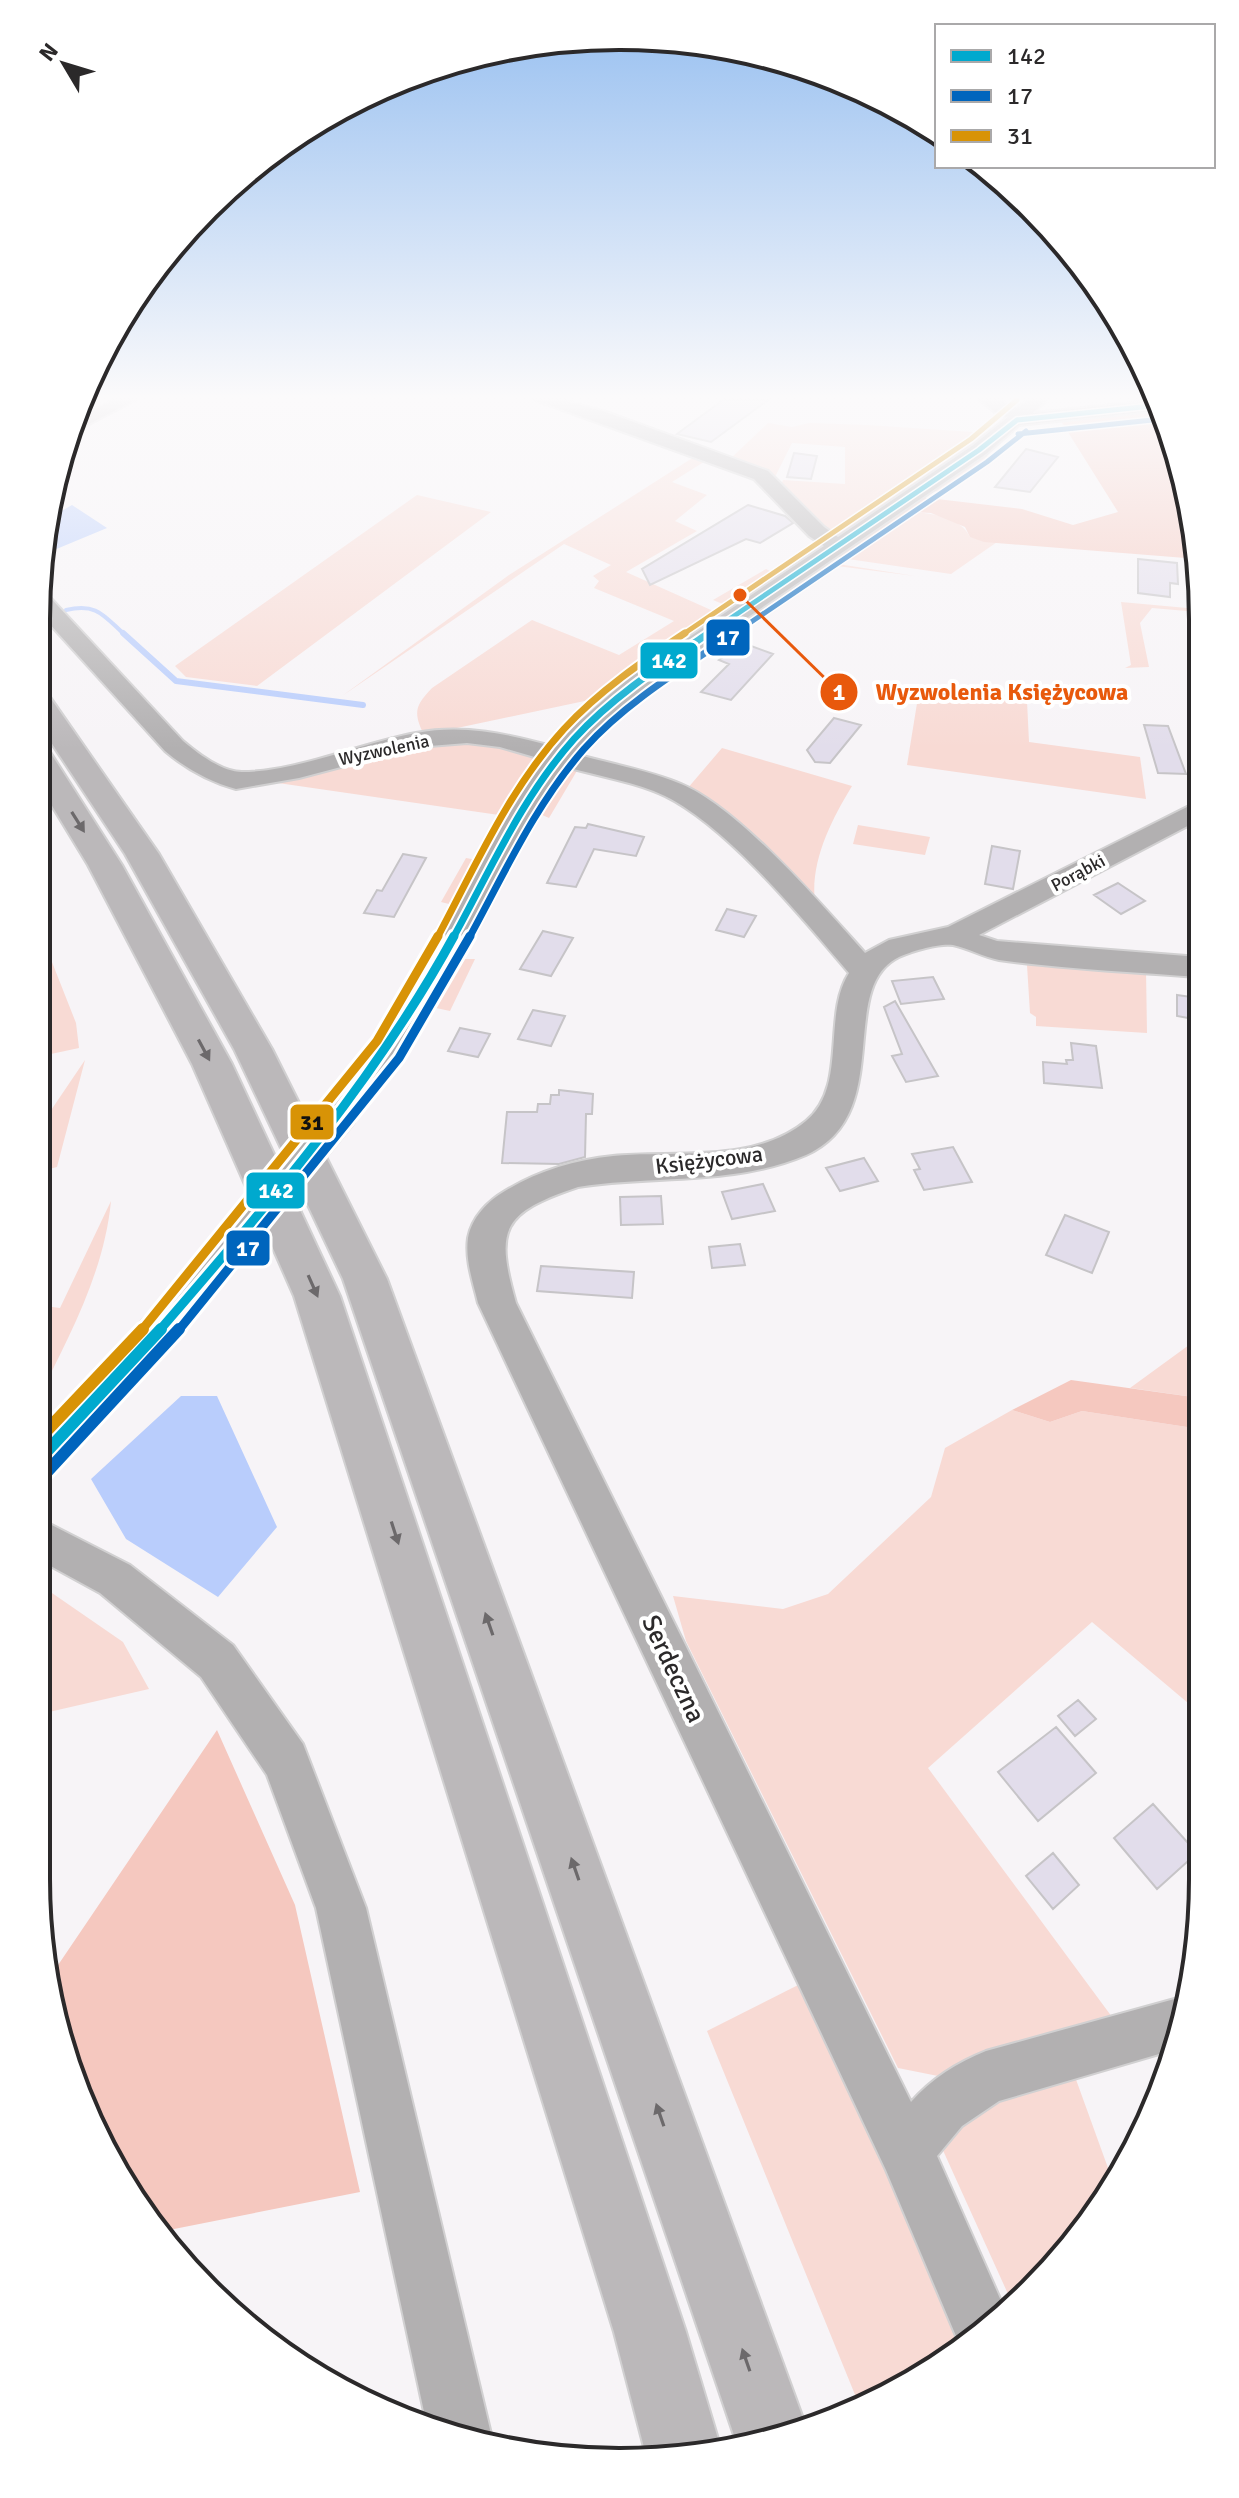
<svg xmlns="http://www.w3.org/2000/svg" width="1239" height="2498" viewBox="0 0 1239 2498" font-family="Signika,sans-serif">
	<rect width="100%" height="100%" fill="#f7f4f7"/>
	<!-- green -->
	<path fill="#f8dad4" d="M768,423L792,427L809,423L867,425L988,433L833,539L781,485L783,480L845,484V447L792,443L775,477L729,460Z
		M986,455L994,459L946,493L934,491V488Z
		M694,457L707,460L672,482L707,495L675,521L697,531L626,572L720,614L594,699L424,735C413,712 415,706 432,688L532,620L619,655L674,621L594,588L599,581L593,576L611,565L564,544L342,696L509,575Z
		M417,495L491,512L257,686L186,677L175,666Z
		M915,512C935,514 961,518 970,537L1000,540L951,574L848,559Z
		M838,564L915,576L837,566L743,631L736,625L823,565Z
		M766,569L778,575L730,607L713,600Z
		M1121,602L1198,609V612L1152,608L1140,623L1149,667L1125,668L1131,665Z
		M928,684L1023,698L1027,701L1029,742L1140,757L1146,799L907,765L920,685Z
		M463,741L541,755L499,815L278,783L379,754Z
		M722,748L852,786C831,821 810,861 815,903L687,789Z
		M565,761L581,764L549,818L533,811Z
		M858,825L930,837L925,855L853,844Z
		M466,858L477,860L453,905L441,902Z
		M37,924L76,1023L79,1048L37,1057Z
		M464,959H475L450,1011L436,1008L456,965Z
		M1030,961L1146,970L1147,1033L1036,1026V1017L1030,1013L1027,965Z
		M85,1060L57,1167L37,1172V1131Z
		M111,1201C104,1274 68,1338 36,1403L37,1305L60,1308Z
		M1200,1337V1398L1130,1388Z
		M1012,1410L1050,1422L1082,1411L1200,1429L1201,1714L1092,1622L928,1768L1115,2021L938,2076L898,2068L686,1641L673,1596L783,1609L828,1594L931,1497L945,1448Z
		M36,1582L123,1642L149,1689L36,1715Z
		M806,1981L964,2340L878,2402L860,2407L707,2031Z
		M1074,2074L1112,2179L1032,2291L1013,2305L941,2146L958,2119L995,2098Z"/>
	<!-- forest -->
	<path fill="#f5c8bf" d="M1161,407L1198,544V559L984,542L970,537L965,527L931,513L915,512L848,559L837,556L920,497L1022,509L1073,525L1118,512L1061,421Z
		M1071,1380L1200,1398V1429L1082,1411L1050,1422L1012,1410Z
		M217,1730L295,1905L360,2192L169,2230L161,2238L67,2066L52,1974Z"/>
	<!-- water -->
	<path fill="#b9cdfc" d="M72,505L107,528L42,555L48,519Z
		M181,1396H217L277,1527L218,1597L126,1539L91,1479Z"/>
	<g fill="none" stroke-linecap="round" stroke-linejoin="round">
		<!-- stream-far1 -->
		<path stroke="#b9cdfc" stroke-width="4" d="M66,610C97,603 103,615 125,635
			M37,618L40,617"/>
		<!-- stream -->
		<path stroke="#b9cdfc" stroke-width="6" d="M123,633L176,681L363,705"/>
	</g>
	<!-- building -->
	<path fill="#e2ddeb" stroke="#c6c4c7" stroke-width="2" d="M723,400H768L711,442L677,434Z
		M1026,449L1058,457L1030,492L995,487Z
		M794,453L817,456L811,479L787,477Z
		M748,505L785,516L793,523L760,543L746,539L650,585L642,569Z
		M1138,559L1177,563L1178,584L1170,583V597L1138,593Z
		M743,643L773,654L731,700L701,692L729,664L719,660Z
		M834,718L861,725L830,763L815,762L807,750Z
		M1144,725L1168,726L1186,774L1158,773Z
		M588,824L644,837L636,856L594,849L576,887L547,883L575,827L586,828Z
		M992,846L1020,851L1013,889L985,884Z
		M403,854L426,858L394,917L364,913L377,890L382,891Z
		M1118,883L1145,901L1121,914L1094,895Z
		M727,909L756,916L744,937L716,930Z
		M543,931L573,938L551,976L520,969Z
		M933,977L944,999L901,1004L892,981Z
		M1177,995L1199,998V1020L1177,1016Z
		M895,1001L938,1076L906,1082L892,1056L902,1054L884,1007Z
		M533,1010L565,1016L551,1046L518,1039Z
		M460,1028L490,1034L478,1057L448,1051Z
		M1071,1043L1096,1046L1102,1088L1044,1083L1043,1062L1067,1064L1066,1060H1073Z
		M559,1090L593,1094L592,1114H586L585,1157L559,1164L502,1163L507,1112H537L538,1104H550L551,1095H559Z
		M953,1147L972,1182L924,1190L914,1170L920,1169L912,1154Z
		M864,1158L878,1181L840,1191L826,1168Z
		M763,1184L775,1211L732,1219L722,1192Z
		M661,1196L663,1224L621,1225L620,1197Z
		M1065,1215L1109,1232L1092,1273L1046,1255Z
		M740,1244L745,1265L712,1268L709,1247Z
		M541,1266L634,1272L632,1298L537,1291Z
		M1078,1700L1096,1719L1075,1736L1058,1716Z
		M1056,1727L1096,1773L1038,1821L998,1772Z
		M1153,1804L1197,1853L1157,1889L1114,1838Z
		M1053,1853L1079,1885L1053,1909L1026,1876Z"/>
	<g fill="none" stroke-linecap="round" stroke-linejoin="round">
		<defs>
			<path id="minor" d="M113,400H135L68,435L74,421Z
				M535,400H562L606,412L768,471L824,527L838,537L972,446L1008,417L997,414L980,400H999L1017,408L1028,400H1046L1033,413L1160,400L1162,410L1019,425L986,454L646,687L576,754C610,764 648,770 681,784C739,808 822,905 865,953L889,940L948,927L1199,801V820L979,935L997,941L1199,957V977C1133,972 1065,969 999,960C983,957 968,948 953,945C939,943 912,951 899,957C835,988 897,1114 806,1155C734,1186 653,1175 578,1187C501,1213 495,1229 516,1303L911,2102C931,2079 958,2062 986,2051L1189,1995L1176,2049L999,2101L962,2126L937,2156L1005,2310L959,2343L886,2170L478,1303C473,1282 465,1260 468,1238C472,1217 488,1201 505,1191C538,1171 574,1160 613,1156C675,1150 754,1164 806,1121C848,1087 822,1015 849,973C803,919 728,827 665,796C636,782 598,776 566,767L541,800L433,1002L354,1119L342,1123L330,1119L326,1111L330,1103L405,998L516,798L545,760L500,747L467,743L417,747L299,778L236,789C210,782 185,768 165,751L37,610V591L45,592L183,741C197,753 222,772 242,772C296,772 361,743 416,733C464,724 508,734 555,747L566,733L630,677L824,546L809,536L754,479Z
				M218,1249L231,1253L236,1263L231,1273L155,1363L50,1476L36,1481V1435L205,1253Z
				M36,1517L130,1565L233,1645L303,1744L366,1908L491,2434L487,2444L426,2421L316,1908L267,1775L201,1677L100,1593L36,1558Z"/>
			<path id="highway" d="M37,690L47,693L159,854L272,1049L387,1279L805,2424L737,2444L343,1279L234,1049L125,854L37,721Z
				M37,747L48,749L122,865L232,1064L340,1296L686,2332L721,2449L695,2457L646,2455L614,2332L294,1296L192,1064L88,865L37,781Z"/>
		</defs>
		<!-- minor casing -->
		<use href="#minor" stroke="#d1d0d1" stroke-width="4"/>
		<!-- highway casing -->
		<use href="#highway" stroke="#d1d0d1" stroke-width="4"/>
		<!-- minor -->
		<use href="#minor" fill="#b2b0b1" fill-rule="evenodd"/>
		<!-- highway -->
		<use href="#highway" fill="#bbb8ba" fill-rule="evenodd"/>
		<defs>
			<path id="minor-bridge" d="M218,1263L342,1111"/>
		</defs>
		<!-- minor-bridge casing -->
		<use href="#minor-bridge" stroke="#d1d0d1" stroke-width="37" stroke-linecap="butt"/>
		<!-- minor-bridge -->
		<use href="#minor-bridge" stroke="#b2b0b1" stroke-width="33"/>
		<defs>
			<path id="bus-1-far3" d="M1017,420L1161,405
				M706,635L979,450L1017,420"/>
			<path id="bus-1-far2" d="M453,938C490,871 522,797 574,739C612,697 663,664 709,633"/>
			<path id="bus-1-far1" d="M159,1331C266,1207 375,1081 454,936"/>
			<path id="bus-1" d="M36,1463L161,1329"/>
			<path id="bus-2-far3" d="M1018,434L1162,419
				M732,635L987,462L1026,431"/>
			<path id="bus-2-far2" d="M469,938C504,874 535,805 584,749C625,703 683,668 735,633"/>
			<path id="bus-2-far1" d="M178,1331L399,1058L470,936"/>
			<path id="bus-2" d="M46,1473L179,1329"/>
			<path id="bus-3-far3" d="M682,635L971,439L1017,400"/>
			<path id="bus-3-far2" d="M437,938C475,867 509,789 564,729C599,691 643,661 685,633"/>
			<path id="bus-3-far1" d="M141,1331L377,1041L438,936"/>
			<path id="bus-3" d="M36,1442L143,1329"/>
		</defs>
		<!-- bus-1-far3 casing -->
		<use href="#bus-1-far3" stroke="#fff" stroke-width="8"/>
		<!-- bus-1-far2 casing -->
		<use href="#bus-1-far2" stroke="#fff" stroke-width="11"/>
		<!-- bus-1-far1 casing -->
		<use href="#bus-1-far1" stroke="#fff" stroke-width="15"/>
		<!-- bus-1 casing -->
		<use href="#bus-1" stroke="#fff" stroke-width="18"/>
		<!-- bus-2-far3 casing -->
		<use href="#bus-2-far3" stroke="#fff" stroke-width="8"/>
		<!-- bus-2-far2 casing -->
		<use href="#bus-2-far2" stroke="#fff" stroke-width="11"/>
		<!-- bus-2-far1 casing -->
		<use href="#bus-2-far1" stroke="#fff" stroke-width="15"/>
		<!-- bus-2 casing -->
		<use href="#bus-2" stroke="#fff" stroke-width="18"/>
		<!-- bus-3-far3 casing -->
		<use href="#bus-3-far3" stroke="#fff" stroke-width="8"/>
		<!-- bus-3-far2 casing -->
		<use href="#bus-3-far2" stroke="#fff" stroke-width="11"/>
		<!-- bus-3-far1 casing -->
		<use href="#bus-3-far1" stroke="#fff" stroke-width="15"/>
		<!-- bus-3 casing -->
		<use href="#bus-3" stroke="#fff" stroke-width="18"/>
		<!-- bus-1-far3 -->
		<use href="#bus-1-far3" stroke="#00a9ce" stroke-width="5"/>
		<!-- bus-1-far2 -->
		<use href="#bus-1-far2" stroke="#00a9ce" stroke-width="7"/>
		<!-- bus-1-far1 -->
		<use href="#bus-1-far1" stroke="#00a9ce" stroke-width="9"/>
		<!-- bus-1 -->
		<use href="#bus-1" stroke="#00a9ce" stroke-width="12"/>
		<!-- bus-2-far3 -->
		<use href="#bus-2-far3" stroke="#0065bd" stroke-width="5"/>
		<!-- bus-2-far2 -->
		<use href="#bus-2-far2" stroke="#0065bd" stroke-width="7"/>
		<!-- bus-2-far1 -->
		<use href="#bus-2-far1" stroke="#0065bd" stroke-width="9"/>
		<!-- bus-2 -->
		<use href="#bus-2" stroke="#0065bd" stroke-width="12"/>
		<!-- bus-3-far3 -->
		<use href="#bus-3-far3" stroke="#d89306" stroke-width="5"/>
		<!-- bus-3-far2 -->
		<use href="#bus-3-far2" stroke="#d89306" stroke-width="7"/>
		<!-- bus-3-far1 -->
		<use href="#bus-3-far1" stroke="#d89306" stroke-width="9"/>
		<!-- bus-3 -->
		<use href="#bus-3" stroke="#d89306" stroke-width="12"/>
	</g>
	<!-- one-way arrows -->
	<defs><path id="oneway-solid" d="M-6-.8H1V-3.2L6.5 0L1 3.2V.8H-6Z" transform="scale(2)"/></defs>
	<g fill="#6c696b">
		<use href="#oneway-solid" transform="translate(78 822) rotate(58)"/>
		<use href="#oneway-solid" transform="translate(204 1050) rotate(62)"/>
		<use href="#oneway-solid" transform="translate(313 1286) rotate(66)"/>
		<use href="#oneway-solid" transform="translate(395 1533) rotate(72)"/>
		<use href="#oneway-solid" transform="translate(489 1624) rotate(-109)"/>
		<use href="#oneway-solid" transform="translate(575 1869) rotate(-109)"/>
		<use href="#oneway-solid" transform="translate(660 2115) rotate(-109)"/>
		<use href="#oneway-solid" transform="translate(746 2360) rotate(-109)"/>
	</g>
	<!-- sky -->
	<linearGradient id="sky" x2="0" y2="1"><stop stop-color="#95bef0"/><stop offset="0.53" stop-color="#fbfafb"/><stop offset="1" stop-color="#fbfafb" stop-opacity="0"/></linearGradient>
	<rect width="1239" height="749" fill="url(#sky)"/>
	<g text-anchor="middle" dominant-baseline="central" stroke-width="8" stroke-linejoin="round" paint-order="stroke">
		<!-- far-street labels -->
		<g font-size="18" fill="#2b292a" stroke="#fff">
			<text transform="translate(384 750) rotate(-12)">Wyzwolenia</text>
			<text transform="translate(1078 873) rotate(-28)">Porąbki</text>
		</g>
		<!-- street labels -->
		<g font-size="22" fill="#2b292a" stroke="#fff">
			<text transform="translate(709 1160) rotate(-7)">Księżycowa</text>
		</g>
		<!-- near-street labels -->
		<g font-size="26" fill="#2b292a" stroke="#fff">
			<text transform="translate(673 1669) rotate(65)">Serdeczna</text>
		</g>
	</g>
	<!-- crop -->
	<path d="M0 0H1239V2498H0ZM619 50H620A569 569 0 0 1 1189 619V1879A569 569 0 0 1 620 2448H619A569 569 0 0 1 50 1879V619A569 569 0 0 1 619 50Z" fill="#fff" fill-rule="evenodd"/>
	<path fill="none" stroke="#2b292a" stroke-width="4" d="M619 50H620A569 569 0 0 1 1189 619V1879A569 569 0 0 1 620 2448H619A569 569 0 0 1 50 1879V619A569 569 0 0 1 619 50Z"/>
	<!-- callouts -->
	<path fill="none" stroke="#e8590c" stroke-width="3" d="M740 595L839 692"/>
	<g fill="#e8590c" stroke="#fff" stroke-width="3">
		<circle cx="740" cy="595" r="8"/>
		<circle cx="839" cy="692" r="20"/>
	</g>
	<g font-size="24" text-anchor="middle" font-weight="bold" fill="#fff">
		<text x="839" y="700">1</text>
	</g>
	<g font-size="24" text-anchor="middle" font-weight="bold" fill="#e8590c" stroke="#fff" stroke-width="8" stroke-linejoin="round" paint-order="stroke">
		<text x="1002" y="700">Wyzwolenia Księżycowa</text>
	</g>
	<g stroke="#fff" stroke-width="3">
		<rect x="705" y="618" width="46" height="39" rx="8" fill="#0065bd"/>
		<rect x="639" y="641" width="60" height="39" rx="8" fill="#00a9ce"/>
		<rect x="289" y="1103" width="46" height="38" rx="8" fill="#d89306"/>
		<rect x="245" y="1171" width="61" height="39" rx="8" fill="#00a9ce"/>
		<rect x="225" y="1229" width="46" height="38" rx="8" fill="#0065bd"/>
	</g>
	<g font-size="22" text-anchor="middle" font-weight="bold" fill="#fff">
		<text x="728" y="645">17</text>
		<text x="669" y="668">142</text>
		<text x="276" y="1198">142</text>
		<text x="248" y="1256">17</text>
	</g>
	<g font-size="22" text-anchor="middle" font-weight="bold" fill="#111">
		<text x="312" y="1130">31</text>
	</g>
	<!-- legend -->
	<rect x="935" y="24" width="280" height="144" fill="#ffffff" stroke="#aaa9aa" stroke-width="2"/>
	<rect x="951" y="50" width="40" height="12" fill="#00a9ce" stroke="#aaa9aa" stroke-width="2"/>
	<text x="1007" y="64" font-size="24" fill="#2b292a">142</text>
	<rect x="951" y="90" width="40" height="12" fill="#0065bd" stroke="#aaa9aa" stroke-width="2"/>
	<text x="1007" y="104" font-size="24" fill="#2b292a">17</text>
	<rect x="951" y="130" width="40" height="12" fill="#d89306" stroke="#aaa9aa" stroke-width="2"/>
	<text x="1007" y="144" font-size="24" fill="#2b292a">31</text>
	<!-- north arrow -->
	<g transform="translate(64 64) rotate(308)" stroke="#ffffff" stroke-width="6" paint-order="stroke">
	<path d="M0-6L14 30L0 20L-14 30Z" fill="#2b292a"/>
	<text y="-12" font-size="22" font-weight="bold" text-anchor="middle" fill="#2b292a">N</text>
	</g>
</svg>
